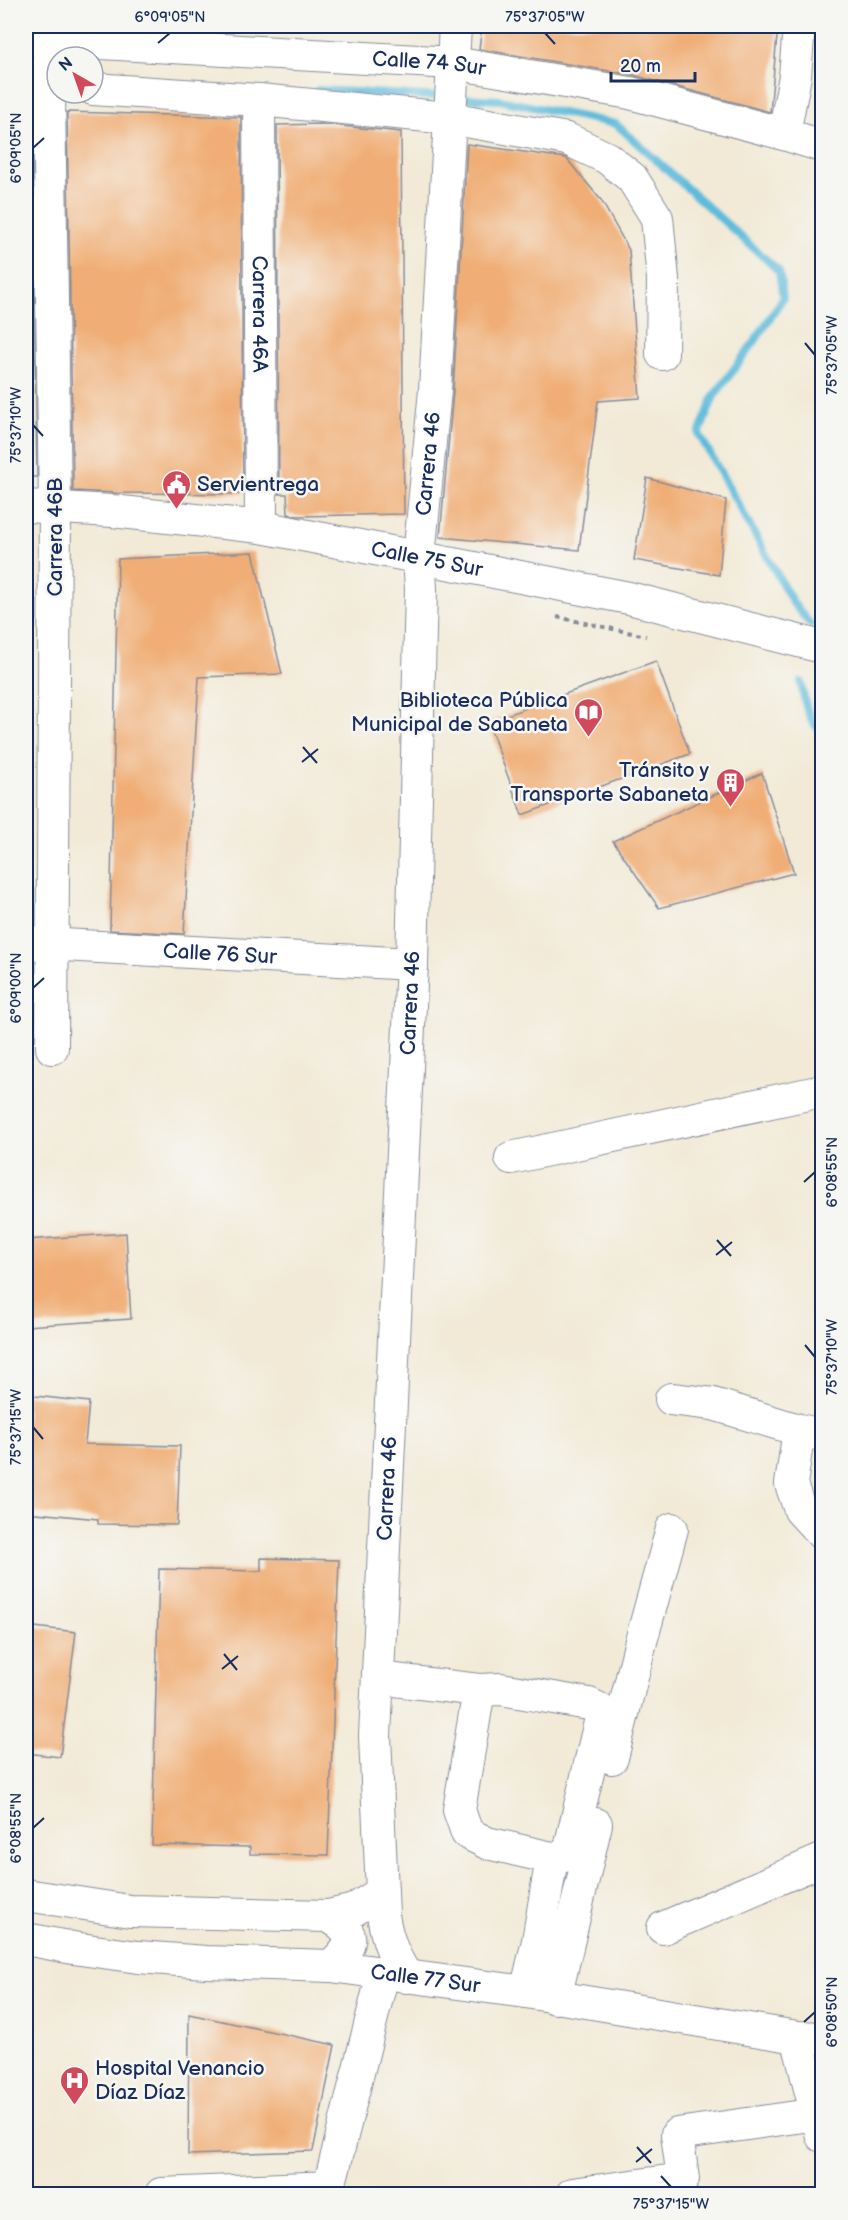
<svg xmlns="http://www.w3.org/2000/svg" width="848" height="2220" viewBox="0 0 848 2220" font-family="'Balsamiq Sans',sans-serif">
	<rect width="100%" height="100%" fill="#f6f6f2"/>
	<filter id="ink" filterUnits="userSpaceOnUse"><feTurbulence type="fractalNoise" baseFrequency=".0167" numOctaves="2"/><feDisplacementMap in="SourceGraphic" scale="12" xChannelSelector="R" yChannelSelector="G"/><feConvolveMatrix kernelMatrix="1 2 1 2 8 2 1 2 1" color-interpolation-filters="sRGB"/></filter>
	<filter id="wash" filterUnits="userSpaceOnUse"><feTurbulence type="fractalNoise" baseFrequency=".008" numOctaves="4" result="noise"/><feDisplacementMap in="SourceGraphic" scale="24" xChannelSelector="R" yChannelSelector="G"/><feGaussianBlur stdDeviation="1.35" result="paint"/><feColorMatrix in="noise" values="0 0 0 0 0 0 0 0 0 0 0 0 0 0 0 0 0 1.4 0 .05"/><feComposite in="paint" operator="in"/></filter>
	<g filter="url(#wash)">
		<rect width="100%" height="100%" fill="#f2ead7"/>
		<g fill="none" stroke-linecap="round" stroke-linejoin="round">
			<!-- stream -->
			<path stroke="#5dbbdb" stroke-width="8" d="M26,67L42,68
				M318,90L500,100L616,124L779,271L783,298L755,341L714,396L699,434L793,603L810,624
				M801,682C804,698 807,723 822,731"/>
		</g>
		<g id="blocks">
			<!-- building -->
			<path fill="#f0ad74" d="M482,26H778L770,112L633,75L479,49Z
				M26,111H31L37,477H26Z
				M67,112L241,117L243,494L117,493L73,491Z
				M321,124L401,132L404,514L298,516L288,514L287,494H279L277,125Z
				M467,144L566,158L601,200L629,250L640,398L598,401L579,550L440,537L453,392Z
				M647,478L726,500L719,575L634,560Z
				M253,552L282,674L199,677L184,934L110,930L118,559Z
				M656,661L690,754L522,815L488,722Z
				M762,773L794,873L659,908L613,841Z
				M126,1233L131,1319L26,1326V1240Z
				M26,1395L89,1402L85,1444L180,1446L177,1525L98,1524V1519L26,1512Z
				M261,1558L339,1560L328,1855L250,1854V1847L152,1845L159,1569L261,1571Z
				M26,1626L76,1632L60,1757L26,1753Z
				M189,2014L335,2045L313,2151L188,2155Z"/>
		</g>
	</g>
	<g filter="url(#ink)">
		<use href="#blocks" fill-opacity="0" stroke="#868c9a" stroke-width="1.5"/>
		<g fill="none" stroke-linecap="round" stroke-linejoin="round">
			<defs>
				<g id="minor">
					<path d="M48,26L55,507L52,1048"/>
					<path id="s1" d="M26,37L48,40L453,63L630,93L784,134L822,146"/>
					<path d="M93,89L259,100L449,118L567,139L607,158L632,178L657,218L663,279L662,354"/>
					<path id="s2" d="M259,100L261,527"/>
					<path d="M784,134L795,76L799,26"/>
					<path id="s3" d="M26,506L112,511L261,527L629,598L822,647"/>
					<path id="s4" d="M26,943L412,964"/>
					<path d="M511,1158L822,1091"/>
					<path d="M671,1399L713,1404L799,1430L822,1435"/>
					<path d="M799,1430L791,1484L800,1510L822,1534"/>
					<path d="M378,1678L479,1690"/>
					<path d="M612,1758L640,1645L672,1529"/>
					<path d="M26,1895L130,1911L328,1916L354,1910L382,1892"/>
					<path d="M328,1916C359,1933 353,1945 331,1966"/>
					<path d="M663,1928L822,1860"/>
					<path id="s5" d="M26,1939L73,1948L138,1957L206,1962L331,1966L526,1992L797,2037L822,2038"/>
					<path id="s6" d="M407,1977C394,1957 387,1940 383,1915L375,1736L412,964L421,589L419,557L435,390L455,26"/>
					<path d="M526,1992L538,1941L552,1858L487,1843L467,1833L459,1810L479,1690L501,1689L589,1704L599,1709L601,1718L569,1852L565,1856L552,1858"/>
					<path d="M555,1998L596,1824"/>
					<path d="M797,2037L822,2136"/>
					<path d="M161,2194L329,2187L383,1974"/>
					<path d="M572,2194L683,2179L677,2134L817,2114"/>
				</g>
			</defs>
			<!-- minor casing -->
			<use href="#minor" stroke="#868c9a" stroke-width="34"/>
			<!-- path -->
			<path stroke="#868c9a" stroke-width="4" stroke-dasharray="4.5 4.5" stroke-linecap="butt" d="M557,617L646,636"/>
			<!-- minor -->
			<use href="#minor" stroke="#fff" stroke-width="32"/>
		</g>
	</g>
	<!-- ticks -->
	<path fill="none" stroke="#1b2f5e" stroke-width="2" d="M545,33L555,44M158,43L170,33M33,148L44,138M805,343L815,355M33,425L43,436M303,747L317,763M302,762L318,749M33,988L44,978M804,1182L815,1172M717,1240L731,1256M716,1255L732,1242M805,1345L815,1357M33,1427L43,1439M224,1654L237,1670M222,1669L238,1656M33,1828L44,1818M804,2022L815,2012M637,2147L651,2163M636,2162L652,2149M661,2176L671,2187"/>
	<!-- icons -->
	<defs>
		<symbol id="civic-pin" viewBox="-11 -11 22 30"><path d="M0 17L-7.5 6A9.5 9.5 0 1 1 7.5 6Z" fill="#d1495b" stroke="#f6f6f2"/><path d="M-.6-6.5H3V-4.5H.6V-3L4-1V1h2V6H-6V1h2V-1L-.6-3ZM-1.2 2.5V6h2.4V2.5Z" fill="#fff"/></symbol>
		<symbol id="library-pin" viewBox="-11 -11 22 30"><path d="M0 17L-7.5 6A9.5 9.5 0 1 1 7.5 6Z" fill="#d1495b" stroke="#f6f6f2"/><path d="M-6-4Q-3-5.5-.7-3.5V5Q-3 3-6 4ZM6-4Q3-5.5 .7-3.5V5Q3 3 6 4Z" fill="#fff"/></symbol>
		<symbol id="building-pin" viewBox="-11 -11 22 30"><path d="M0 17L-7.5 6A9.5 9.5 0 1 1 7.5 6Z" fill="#d1495b" stroke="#f6f6f2"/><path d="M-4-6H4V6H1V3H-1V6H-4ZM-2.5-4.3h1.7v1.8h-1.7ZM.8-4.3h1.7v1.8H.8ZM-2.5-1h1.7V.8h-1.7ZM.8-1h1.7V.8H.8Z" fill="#fff"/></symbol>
		<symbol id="hospital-pin" viewBox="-11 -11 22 30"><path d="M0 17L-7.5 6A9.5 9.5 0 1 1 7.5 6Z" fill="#d1495b" stroke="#f6f6f2"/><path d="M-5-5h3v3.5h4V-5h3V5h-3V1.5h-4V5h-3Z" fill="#fff"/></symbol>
	</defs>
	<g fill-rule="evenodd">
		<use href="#civic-pin" x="160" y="468" width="33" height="45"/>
		<use href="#library-pin" x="572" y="696" width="33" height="45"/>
		<use href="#building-pin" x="714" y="766" width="33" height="45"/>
		<use href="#hospital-pin" x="58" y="2064" width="33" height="45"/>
	</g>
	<g text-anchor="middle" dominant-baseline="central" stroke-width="5" stroke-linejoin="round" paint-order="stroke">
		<!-- street labels -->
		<g font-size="21" fill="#1b2f5e" stroke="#f6f6f2">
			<text stroke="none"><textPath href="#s1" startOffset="404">Calle 74 Sur</textPath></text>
			<text stroke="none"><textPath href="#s2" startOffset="214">Carrera 46A</textPath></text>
			<text stroke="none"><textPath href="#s6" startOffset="1520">Carrera 46</textPath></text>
			<text transform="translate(55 537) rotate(-90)">Carrera 46B</text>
			<text stroke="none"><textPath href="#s3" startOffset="405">Calle 75 Sur</textPath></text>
			<text stroke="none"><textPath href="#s4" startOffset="194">Calle 76 Sur</textPath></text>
			<text stroke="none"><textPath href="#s6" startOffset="980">Carrera 46</textPath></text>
			<text stroke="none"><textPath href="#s6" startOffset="494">Carrera 46</textPath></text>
			<text stroke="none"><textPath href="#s5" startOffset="402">Calle 77 Sur</textPath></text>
		</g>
		<!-- poi labels -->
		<g font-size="21" fill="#1b2f5e" stroke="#f6f6f2" text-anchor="start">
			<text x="197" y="484">Servientrega</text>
			<text x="568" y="700" text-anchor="end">Biblioteca Pública<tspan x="568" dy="24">Municipal de Sabaneta</tspan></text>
			<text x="709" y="770" text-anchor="end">Tránsito y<tspan x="709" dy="24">Transporte Sabaneta</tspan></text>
			<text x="95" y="2068">Hospital Venancio<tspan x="95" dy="24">Díaz Díaz</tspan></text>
		</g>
	</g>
	<!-- margin -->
	<rect width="848" height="2220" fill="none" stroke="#f6f6f2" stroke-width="66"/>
	<!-- north arrow -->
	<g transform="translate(75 75) rotate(320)"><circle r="28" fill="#f6f6f2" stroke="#9ea6b7" stroke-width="1.5"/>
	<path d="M0-4.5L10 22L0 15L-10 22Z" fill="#d1495b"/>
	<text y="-9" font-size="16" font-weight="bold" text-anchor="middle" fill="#1b2f5e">N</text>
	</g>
	<!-- scale -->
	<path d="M611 72v9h84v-9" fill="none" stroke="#1b2f5e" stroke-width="3"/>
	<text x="620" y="72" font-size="18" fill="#1b2f5e" stroke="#f6f6f2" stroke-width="4.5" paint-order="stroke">20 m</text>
	<rect x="33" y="33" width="782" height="2154" fill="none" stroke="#1b2f5e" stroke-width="2"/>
	<g font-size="15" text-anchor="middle" fill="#1b2f5e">
		<text x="170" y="22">6°09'05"N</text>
		<text x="545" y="22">75°37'05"W</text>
		<text transform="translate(16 148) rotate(-90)" y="5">6°09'05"N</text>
		<text transform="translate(832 355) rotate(-90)" y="5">75°37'05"W</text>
		<text transform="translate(16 425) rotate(-90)" y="5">75°37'10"W</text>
		<text transform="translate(16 988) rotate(-90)" y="5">6°09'00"N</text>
		<text transform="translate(832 1172) rotate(-90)" y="5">6°08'55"N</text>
		<text transform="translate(832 1357) rotate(-90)" y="5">75°37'10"W</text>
		<text transform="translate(16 1427) rotate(-90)" y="5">75°37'15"W</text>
		<text transform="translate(16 1828) rotate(-90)" y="5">6°08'55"N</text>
		<text transform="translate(832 2012) rotate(-90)" y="5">6°08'50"N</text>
		<text x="671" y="2209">75°37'15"W</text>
	</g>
</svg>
